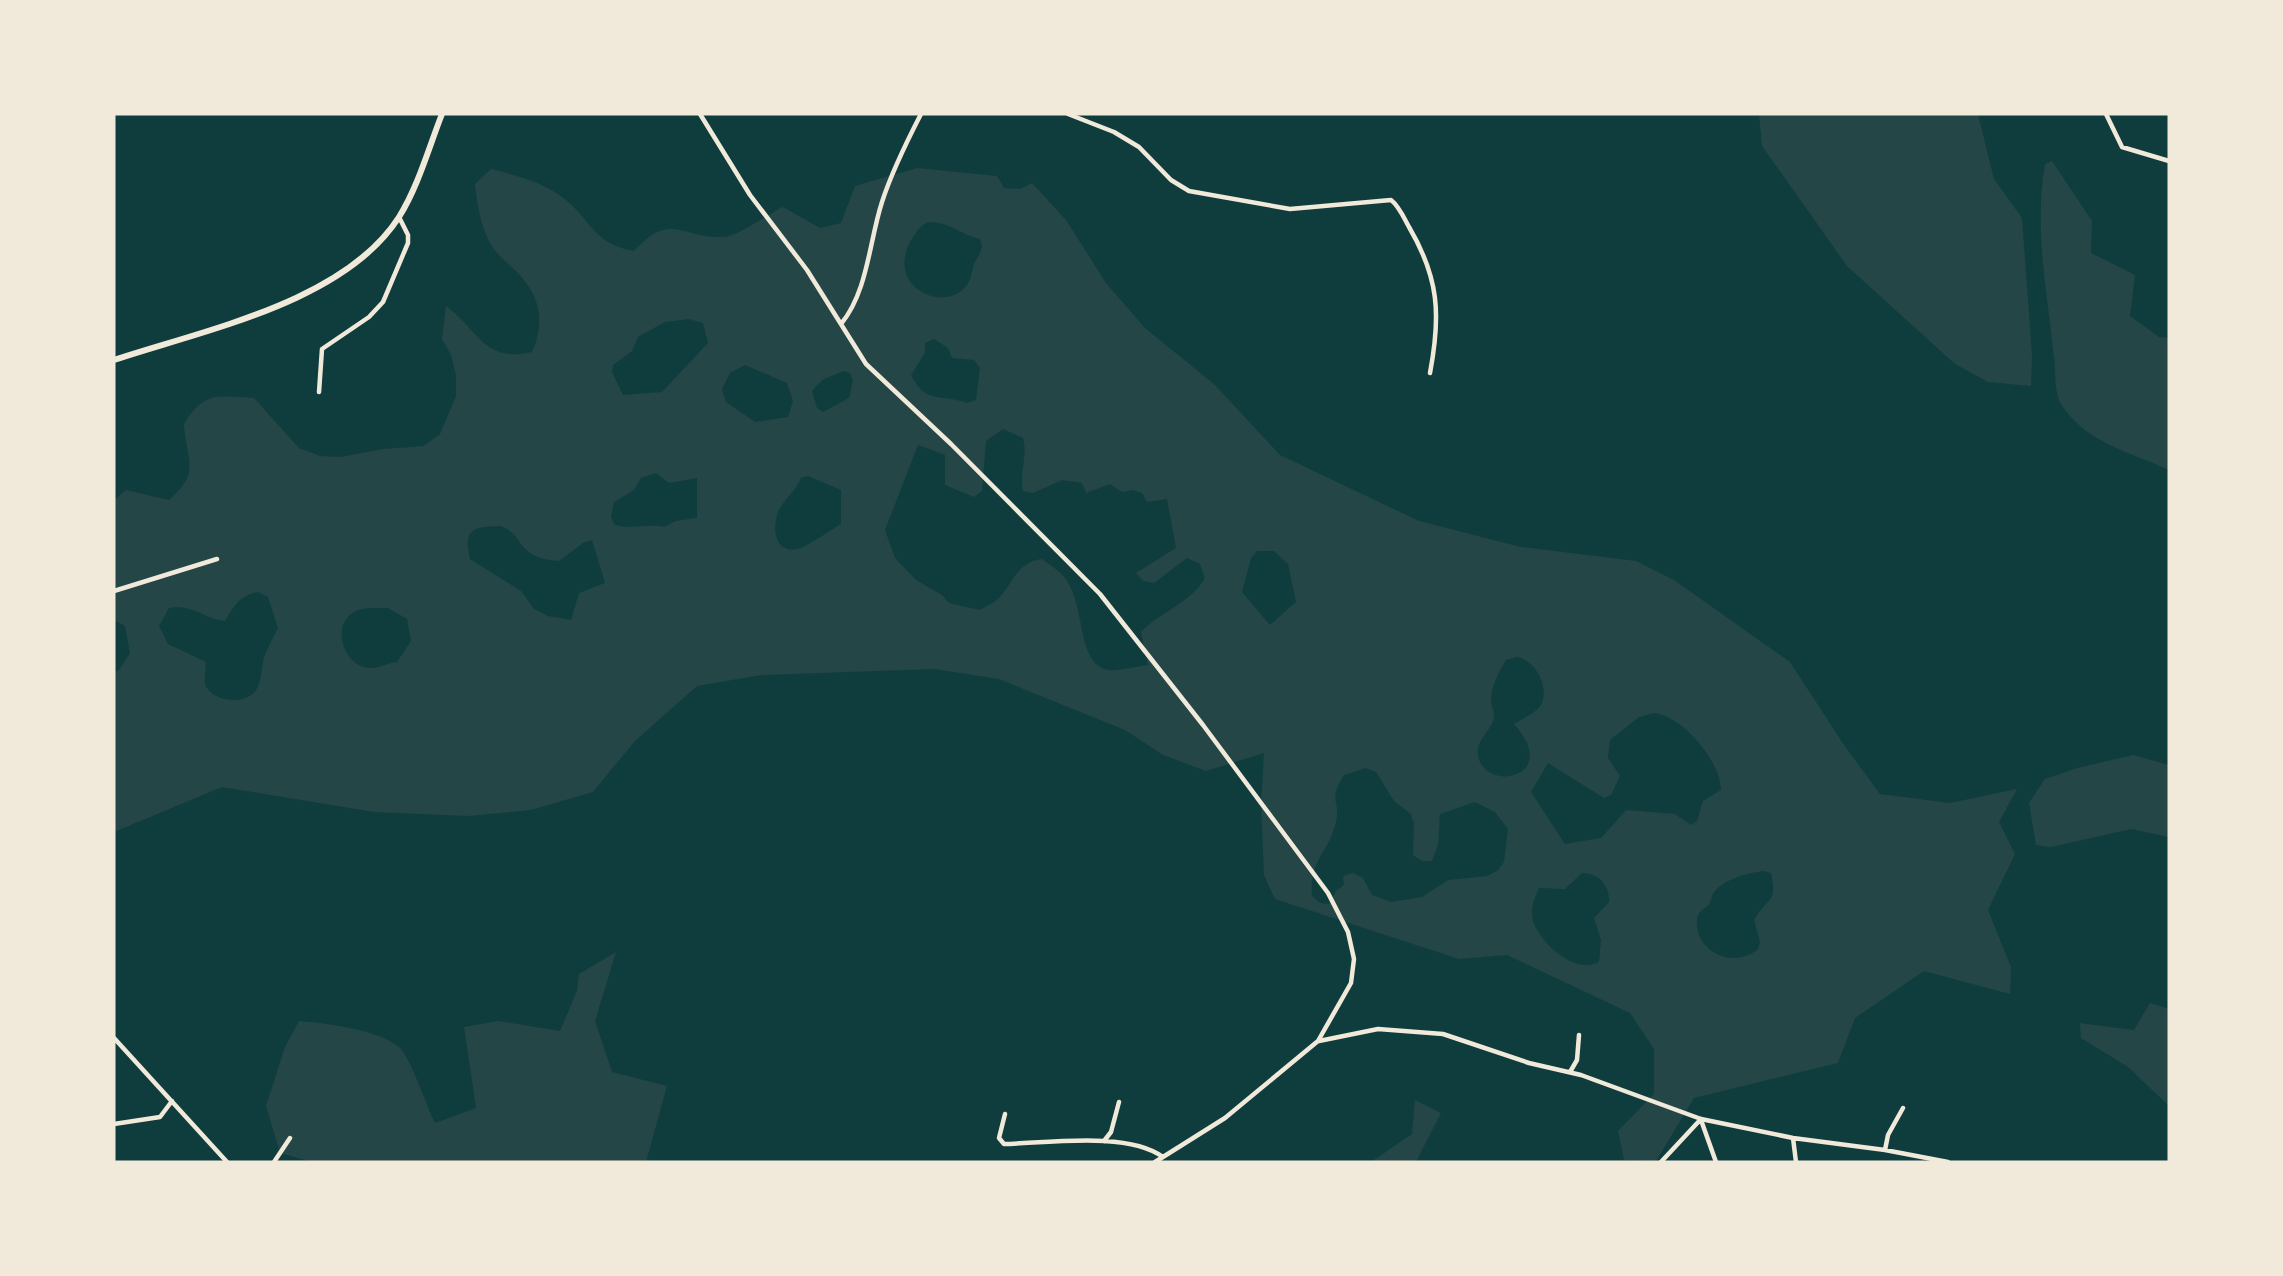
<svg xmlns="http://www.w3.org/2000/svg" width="2283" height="1276" viewBox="0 0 2283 1276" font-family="Manrope,sans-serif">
	<rect width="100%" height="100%" fill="#0f3d3e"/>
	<!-- green -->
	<path fill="#244646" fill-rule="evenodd" d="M1759,114H1978L1994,179L2022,218L2032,355L2031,386L1988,382L1955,364L1847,266L1762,146Z
		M2052,161L2092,221L2091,253L2135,275L2130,316L2159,337L2169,338V470C2130,452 2086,443 2061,404C2054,393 2056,370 2054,357C2047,293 2034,228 2045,164Z
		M917,168L997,176L1004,188L1020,189L1032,183L1066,220L1106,283L1145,328L1215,385L1280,455L1419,521L1521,547L1636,561L1674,580L1790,662L1844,745L1880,794L1950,803L2017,789L1999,822L2015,854L1988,910L2011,967L2010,994L1924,971L1855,1018L1838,1063L1694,1098L1656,1161L1624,1160L1618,1131L1654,1094V1049L1630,1013L1507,955L1459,959L1275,899L1264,875L1261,804L1264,753L1206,771L1163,755L1125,730L999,679L934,669L761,675L697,686L634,742L593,792L531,810L469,816L374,812L222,787L114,832V672L119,670L130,653L125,626L114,620V500L126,490L169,500C202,471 186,462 184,424C204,391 218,396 254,398L299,448L320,456L341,457L383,449L424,446L440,434L456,396V375L451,355L442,339L446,306C478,329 484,364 532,352C545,323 541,297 518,273C509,264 499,257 492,246C481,229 477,204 475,184L491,169C518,176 544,182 566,200C593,223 594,244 634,251C671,210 681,239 724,237C737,236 769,214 783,207L820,228L841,223L855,186ZM928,222C951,222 959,234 980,239L982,245C982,252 977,257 974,264C972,271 971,280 967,285C946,314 886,289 910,242C915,234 919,226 928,222ZM689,319L703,323L708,343L662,392L623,395L612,372L613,365L632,351L638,337L665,322ZM934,339L948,348L952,358L974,360L980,368L976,400L967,403C940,393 926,405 911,375L925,353V343ZM745,365L787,383L793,401L788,417L755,422L726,402L722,389L730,373ZM843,371L850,373L853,380L849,398L823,412L817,408L812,391L822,380ZM1003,429L1023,438C1028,456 1019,473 1023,491L1033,493L1062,480L1082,483L1086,493L1110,484L1122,492L1132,490L1142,493L1147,502L1167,499L1176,548L1136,573L1143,581L1154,583L1187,558L1200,564L1205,578C1193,601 1160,612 1141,632L1148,665C1137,666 1113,673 1104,669C1077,658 1085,607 1067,581C1062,572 1050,565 1042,559C1017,562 1014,582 999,598C994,603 986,606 980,610L949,603L942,595L916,580L895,558L885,530L918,445L945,455V485L974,497L982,491L986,441ZM656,473L669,483L697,478V518L676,521L664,527C648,523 628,531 614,524L611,517L614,502L634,490L641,478ZM808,476L841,490V524C833,529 804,548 798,549C773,554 772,525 779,510C785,498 796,491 801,478ZM500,526C525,533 514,558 559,561L583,543L592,540L605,583L579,593L571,620L548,616L534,609L521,591L470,559C463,528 473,527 500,526ZM1257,551H1274L1288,564L1296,602L1270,625L1242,592L1251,558ZM258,592L268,597L278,628C273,638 267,648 264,658C261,668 262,682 256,690C246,706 211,702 205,684C204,677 206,668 206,662L168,644L159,626L169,608C192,603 203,619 225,621C234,606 239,596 258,592ZM370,608H388L407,619L411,641L397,662C389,663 379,668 371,668C341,669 324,611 370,608ZM1517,657C1536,660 1550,689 1541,705C1536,713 1522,719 1514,724C1563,779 1483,793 1478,755C1475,740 1493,730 1494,716C1494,711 1491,705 1491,700C1491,686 1499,672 1506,660ZM1654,713C1683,716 1721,762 1721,790L1703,801L1697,821L1691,825L1675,814L1626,810L1601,838L1565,844L1531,792L1548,763L1604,798L1611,795L1620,776L1608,758L1610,740L1639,717ZM1366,768L1376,772L1394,801L1411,814L1414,824L1413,855L1422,861H1432L1438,845L1440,814L1475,802L1495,812L1508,829L1504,862L1497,871L1487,876L1448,880L1422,897L1391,902L1372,895L1363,878L1353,873L1343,876L1344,885L1336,891L1329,904L1320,903L1312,896C1309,859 1329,853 1336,822C1341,800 1327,801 1344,775ZM1763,871L1771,873C1778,904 1767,897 1754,920L1760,942L1758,949C1734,970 1694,952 1697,919C1697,911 1706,909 1710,903C1711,901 1712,894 1714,892C1724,879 1748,873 1763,871ZM1582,873C1599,873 1610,886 1609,902L1594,918L1601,940L1599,962C1575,975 1541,944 1533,921C1530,910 1534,898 1539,888L1565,889Z
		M2133,755L2169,765V837L2131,829L2051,847L2036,845L2029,803L2045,779L2077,768Z
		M616,952L595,1021L612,1072L667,1086L646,1162H313L280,1153L266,1106L285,1047L299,1021C324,1023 382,1030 400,1048C411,1059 427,1107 435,1123L476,1108L464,1027L498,1021L560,1031L577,991L579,974Z
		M2150,1003L2169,1009V1106L2128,1067L2081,1038L2080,1023L2134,1030Z
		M1415,1100L1441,1113L1416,1162H1371L1412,1134Z"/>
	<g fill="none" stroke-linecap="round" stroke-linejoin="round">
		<!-- minor -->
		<path stroke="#f1e9da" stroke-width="4.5" d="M700,114L750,195L807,270L866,364L951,444L1100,594L1203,725L1328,893L1348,932L1354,959L1351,983L1318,1041L1225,1118L1155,1162
			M1068,114L1114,132L1139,147L1171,180L1189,191L1290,209L1391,200C1399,206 1404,218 1409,227C1439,278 1441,315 1430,373
			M2106,114L2122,147L2169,161
			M841,324C868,291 869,242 882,202C892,171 906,143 921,114
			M319,392L322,349L369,317L383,302L408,243V235L399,217
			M114,591L217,559
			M114,1038L227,1162
			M1319,1041L1378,1029L1443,1034L1529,1063L1581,1075L1701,1119L1793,1138L1885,1150L1948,1162
			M1570,1072L1577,1060L1579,1035
			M1005,1114L999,1138L1004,1144C1047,1143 1128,1131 1163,1157
			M1701,1120L1716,1162
			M114,1124L160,1117L172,1101
			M1793,1138L1796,1162
			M1104,1141L1111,1132L1119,1102
			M1885,1150L1888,1135L1903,1108
			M274,1162L290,1138
			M1661,1162L1701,1119"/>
		<!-- secondary -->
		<path stroke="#f1e9da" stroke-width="6" d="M114,360C204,330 345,302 399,217C418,187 429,147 442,114"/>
	</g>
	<!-- border -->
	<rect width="2283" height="1276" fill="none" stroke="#f1e9da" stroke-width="231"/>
</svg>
